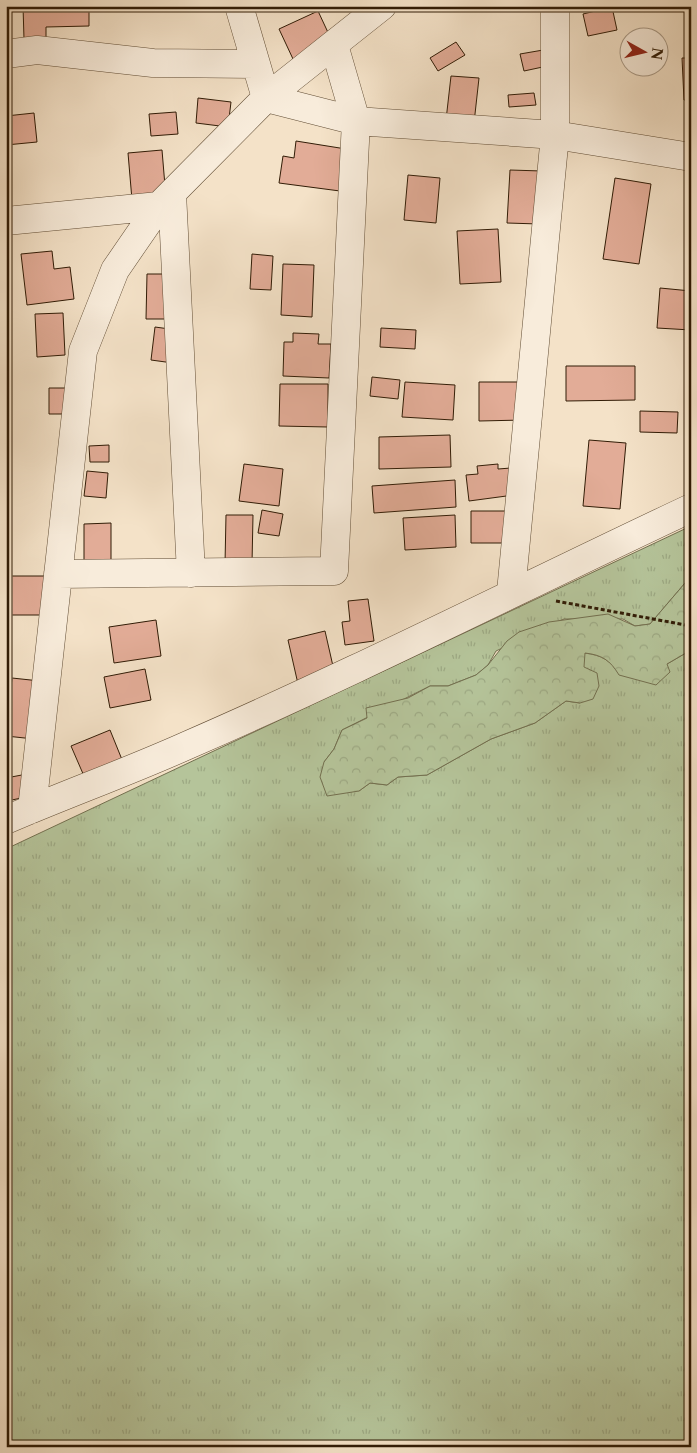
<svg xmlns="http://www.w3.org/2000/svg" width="697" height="1453" viewBox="0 0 697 1453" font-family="'Libre Caslon Text',serif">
	<defs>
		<pattern id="grass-tufts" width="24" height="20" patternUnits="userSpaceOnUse" patternTransform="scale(1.25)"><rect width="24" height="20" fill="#b5c49a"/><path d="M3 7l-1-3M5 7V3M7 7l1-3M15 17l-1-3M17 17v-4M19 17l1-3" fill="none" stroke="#9ca883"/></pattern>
		<pattern id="forest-crowns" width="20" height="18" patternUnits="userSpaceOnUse" patternTransform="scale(1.25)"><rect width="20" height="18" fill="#b5c49a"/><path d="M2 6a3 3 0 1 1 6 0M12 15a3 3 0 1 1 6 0" fill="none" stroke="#9ca883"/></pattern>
	</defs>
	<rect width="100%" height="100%" fill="#f4e2c8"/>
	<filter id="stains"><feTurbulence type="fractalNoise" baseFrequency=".004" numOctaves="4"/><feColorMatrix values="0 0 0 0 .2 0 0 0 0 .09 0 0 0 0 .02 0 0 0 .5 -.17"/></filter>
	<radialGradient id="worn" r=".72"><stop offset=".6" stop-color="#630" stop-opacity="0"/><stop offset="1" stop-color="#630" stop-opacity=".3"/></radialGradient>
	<!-- grass -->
	<path fill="url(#grass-tufts)" stroke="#737050" d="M691,526V576L650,624L635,626L623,619H564L496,651L488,665L476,675L448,686H430L342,730L334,749L324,762L359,791L370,783L387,785L398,777L427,775L491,739L535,723L566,701L580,703L584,653C602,655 610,660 620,675L667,664L691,650V1447H6V849Z"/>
	<!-- forest -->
	<path fill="url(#forest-crowns)" stroke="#737050" d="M691,576V650L667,664L670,672L656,685L619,675C610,660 602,655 585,653L584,667L597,673L599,686L593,699L580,703L566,701L535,723L491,739L427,775L398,777L387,785L370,783L359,791L327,796L320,777L324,762L334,749L342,730L367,718L366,708L408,698L430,686H448L476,675L488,665L507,641L519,632L549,622L608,614L635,626L650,624Z"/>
	<!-- building -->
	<path fill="#e2ac97" stroke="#311c06" d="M23,6H89V26L46,27V38L24,39Z
		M612,7L617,30L588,36L583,14Z
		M318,11L332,41L293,59L279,29Z
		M456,42L465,55L438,71L430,58Z
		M549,49L552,65L524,71L520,54Z
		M682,58H691V100H684Z
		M451,76L479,78L474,123L446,120Z
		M534,93L536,105L509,107L508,95Z
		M198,98L231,102L228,127L196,123Z
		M176,112L178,134L151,136L149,114Z
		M34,113L37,142L6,145V116Z
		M296,141L346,149L340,191L279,183L283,156L294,158Z
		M162,150L166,198L132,200L128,153Z
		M510,170L542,171L539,224L507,223Z
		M408,175L440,178L436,223L404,220Z
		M615,178L651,184L639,264L603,259Z
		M498,229L501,282L460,284L457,231Z
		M52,251L54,269L70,267L74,299L27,305L21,254Z
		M252,254L273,256L271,290L250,289Z
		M283,264L314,265L312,317L281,315Z
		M147,274H173L172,319H146Z
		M660,288L691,291V330L657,328Z
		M63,313L65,355L37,357L35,314Z
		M155,327L177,330L173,363L151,360Z
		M381,328L416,330L415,349L380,347Z
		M293,333L319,334L318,344H331L329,378L283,376L284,342H293Z
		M566,366H635V400L566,401Z
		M372,377L400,380L398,399L370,396Z
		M405,382L455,385L453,420L402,417Z
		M479,382H523L524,420L479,421Z
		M280,384H328V427L279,426Z
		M49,388H66V414H49Z
		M640,411L678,412L677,433L640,432Z
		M450,435L451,467L379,469V437Z
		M589,440L626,443L620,509L583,506Z
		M109,445V462H90L89,446Z
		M244,464L283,469L279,506L239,501Z
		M498,464V469L511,468L514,495L469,501L466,475L478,474L477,466Z
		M87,471L108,473L106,498L84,496Z
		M455,480L456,507L374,513L372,486Z
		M262,510L283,514L279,536L258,533Z
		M471,511H510V543H471Z
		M226,515H253L252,564H225Z
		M455,515L456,547L405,550L403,518Z
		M111,523V565L84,566V524Z
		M9,576H46V615H8Z
		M368,599L374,641L345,645L342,622L350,621L348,601Z
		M156,620L161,656L114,663L109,627Z
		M325,631L335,675L298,684L288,640Z
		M145,669L151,700L110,708L104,677Z
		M12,678L40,681L34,739L6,736Z
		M110,730L125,767L87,783L71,746Z
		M27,774L31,796L7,801L6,778Z"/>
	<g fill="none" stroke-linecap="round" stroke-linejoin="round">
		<defs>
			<path id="minor" d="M239,6L266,98L356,121L555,135L691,157
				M6,54L37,50L153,63L255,64
				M172,193L191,573
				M6,221L159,206
				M58,574L334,571L356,121L334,45
				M511,592L555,135V6
				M32,809L83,351L115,270L159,206L266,98L382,6
				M6,820C66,794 128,772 188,745C358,671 523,587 691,508"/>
		</defs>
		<!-- minor casing -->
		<use href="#minor" stroke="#624e36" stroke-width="29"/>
		<!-- path -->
		<path stroke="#311c06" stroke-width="3" stroke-dasharray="4 2.5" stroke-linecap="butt" d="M556,601L691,626"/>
		<!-- minor -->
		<use href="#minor" stroke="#f8ecdb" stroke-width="28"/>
	</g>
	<!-- margin -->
	<rect width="697" height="1453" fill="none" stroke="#f4e2c8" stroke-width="25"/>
	<rect x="8" y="8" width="682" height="1438" fill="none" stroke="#311c06" stroke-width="2.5"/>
	<rect x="12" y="12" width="672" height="1428" fill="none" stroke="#311c06"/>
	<!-- north arrow -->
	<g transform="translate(644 52) rotate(98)"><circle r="24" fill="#f8ecdb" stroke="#a89986"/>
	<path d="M0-4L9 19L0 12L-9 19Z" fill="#8f2418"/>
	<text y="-8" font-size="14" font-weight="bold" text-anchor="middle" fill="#311c06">N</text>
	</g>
	<rect width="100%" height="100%" filter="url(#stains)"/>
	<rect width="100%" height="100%" fill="url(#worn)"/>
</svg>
